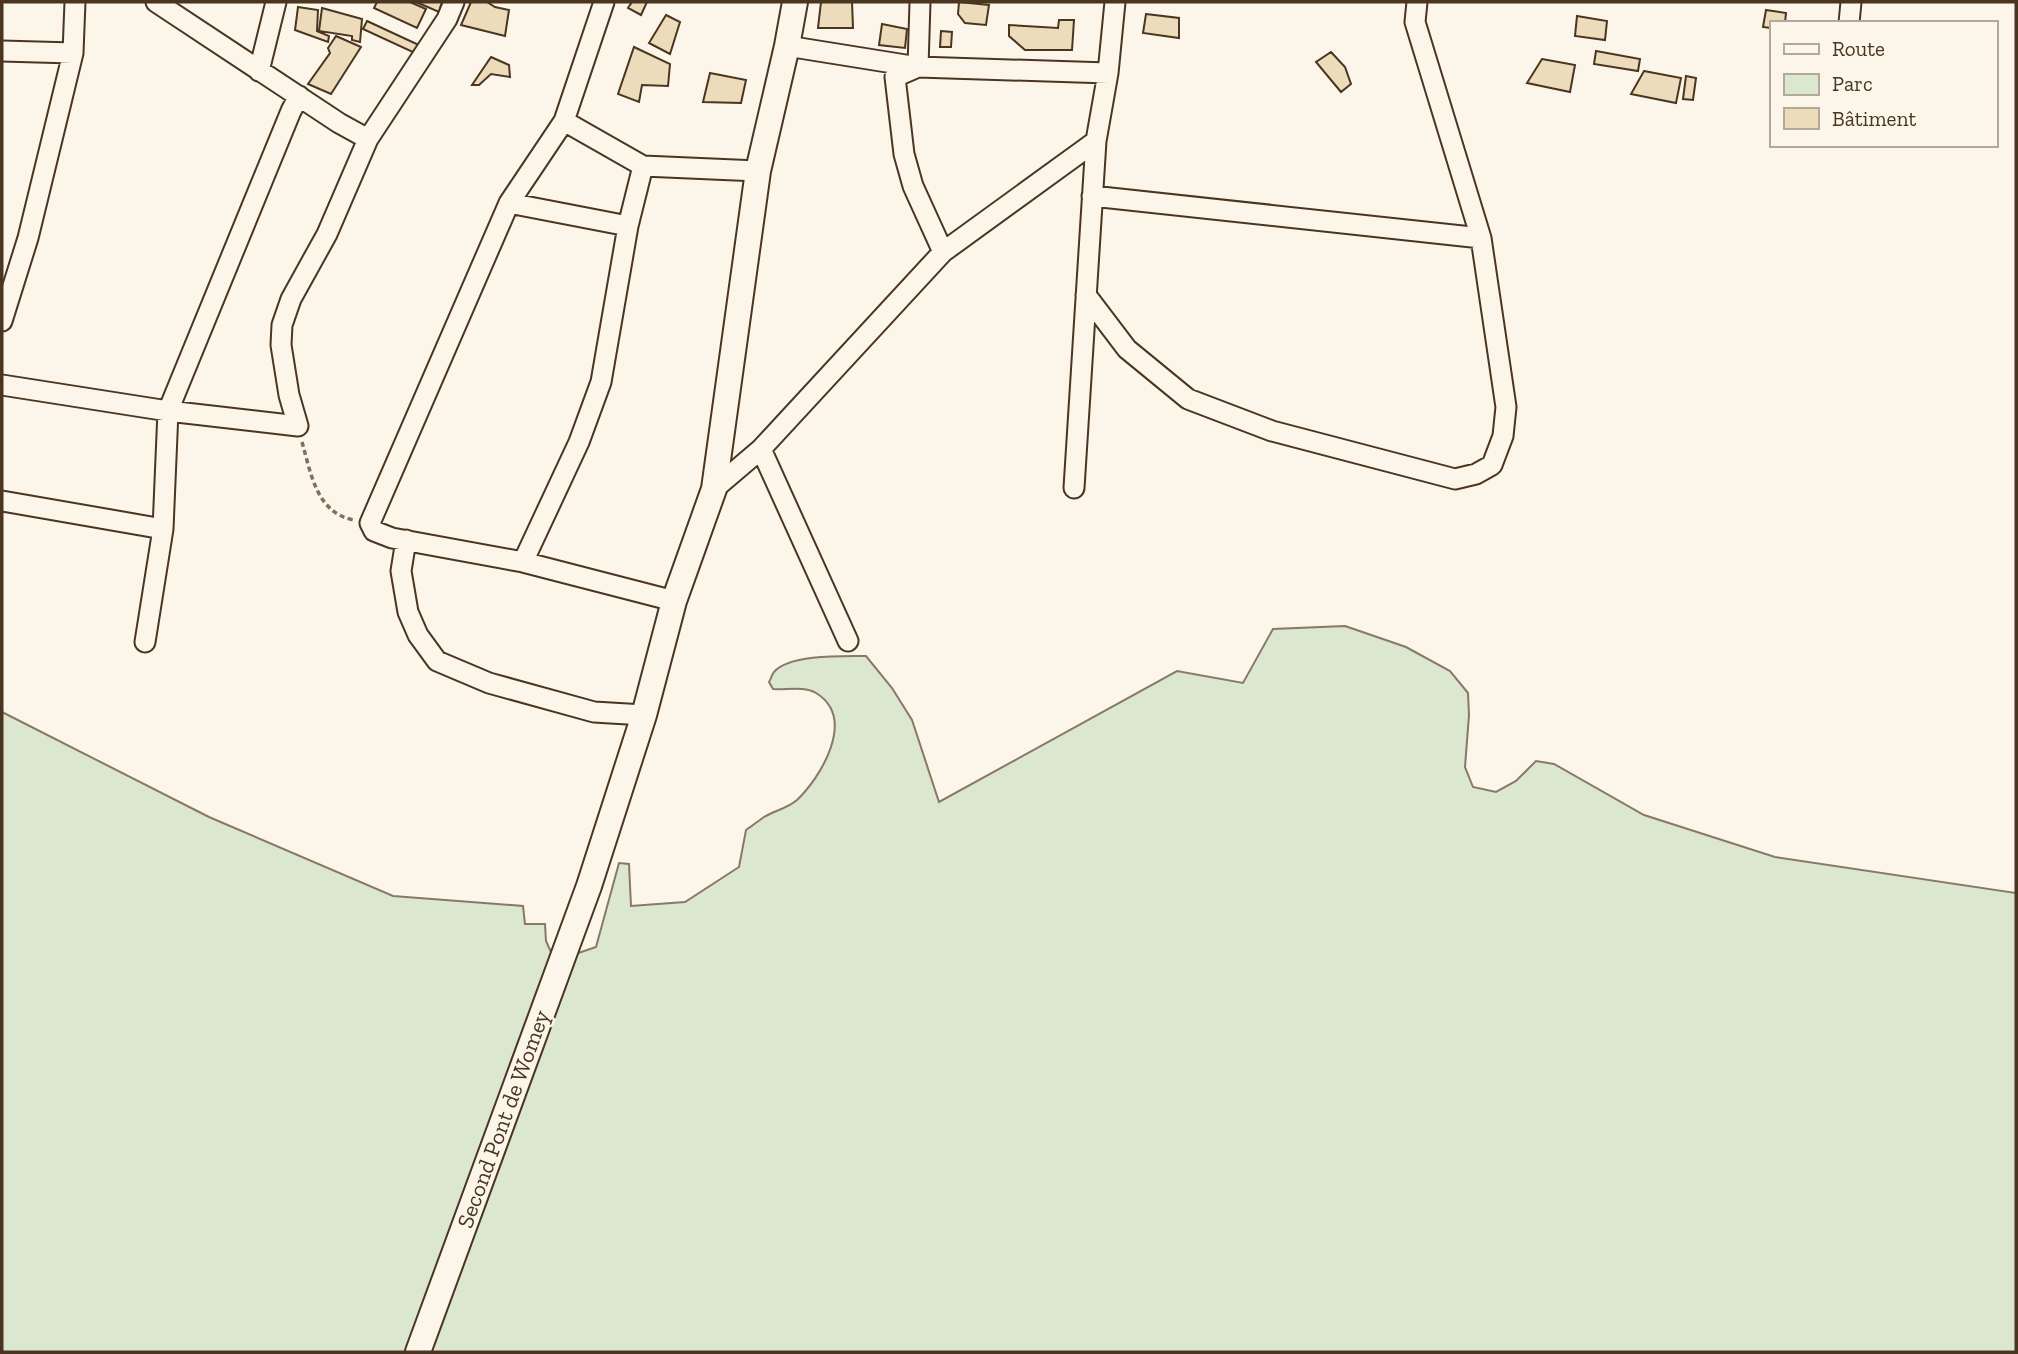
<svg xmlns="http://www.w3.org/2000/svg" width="2018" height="1354" font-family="'Zilla Slab',serif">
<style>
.green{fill:#dce7d0;stroke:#887966;stroke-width:2}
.building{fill:#ecdcbc;stroke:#4a3520;stroke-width:2}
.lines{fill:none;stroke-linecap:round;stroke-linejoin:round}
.minor-casing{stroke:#4a3520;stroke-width:23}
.major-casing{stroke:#4a3520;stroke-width:28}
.path{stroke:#7f6f5c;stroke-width:3.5;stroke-dasharray:5 3.5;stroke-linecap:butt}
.minor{stroke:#fbf6e9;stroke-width:19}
.major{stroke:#fbf6e9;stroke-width:24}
.labels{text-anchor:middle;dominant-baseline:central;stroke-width:5;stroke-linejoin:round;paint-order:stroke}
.street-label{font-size:23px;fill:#4a3520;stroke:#fbf6e9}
</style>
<rect width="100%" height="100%" fill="#fbf6e9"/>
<path class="green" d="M1345,626L1406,647L1450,671L1468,693L1469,715L1465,767L1473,787L1496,792L1516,781L1536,761L1554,764L1644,815L1775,857L2016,893V1352H2V712L209,817L393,896L523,906L525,924H545L546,941L555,961L596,947L619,863L629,864L631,906L685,902L739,867L746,830C752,826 758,821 764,817C774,811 788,808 797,800C821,777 857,718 816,693C804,686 787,690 773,689L769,682C770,681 773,672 774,672C789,654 844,656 866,656L892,688L912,720L939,802L1177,671L1243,683L1273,629Z"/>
<path class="building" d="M377,2H410L426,9L417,28L374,8Z
M416,2H442L439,12Z
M471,2H487L495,7L509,10L505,36L461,25Z
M632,2H647L641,15L628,8Z
M821,2H852L853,28H818Z
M959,2L989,5L986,25L965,23L958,14Z
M298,7L318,10L317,31L329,36L328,42L295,30Z
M322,8L362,19L360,42L352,40V36L319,31Z
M1766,10L1786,13L1785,23H1771V28L1763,27Z
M1146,14L1179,18V38L1143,33Z
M666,15L680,22L670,54L649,43Z
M1577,16L1607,21L1605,40L1575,36Z
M1059,20H1074L1072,50H1025L1009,36V25L1058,28Z
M367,21L421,46L417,54L363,29Z
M882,24L907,29L905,48L879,45Z
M941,31L952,32L951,47H940Z
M336,36L361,47L331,94L308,84L330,53L328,48Z
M634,47L670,64L668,86L642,85L639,102L618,94Z
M1596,51L1640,59L1638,71L1594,64Z
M1331,52L1345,67L1351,84L1341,92L1316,62Z
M491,57L509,65L510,77L491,74L479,85H472Z
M1542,59L1575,65L1570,92L1527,83Z
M1644,71L1681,78L1676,103L1631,94Z
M710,73L746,80L741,103L703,102Z
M1686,76L1696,78L1693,100L1683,99Z"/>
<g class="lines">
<defs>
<path id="minor" d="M156,2L339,123L368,139
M604,2L564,121L509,203L370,523L374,531L392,538L523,562L674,601
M920,2L918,67L895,77L904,154L913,186L943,252
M1849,23L1851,2
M787,46L918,67L1108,73
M2,51L73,53
M259,71L276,2
M564,121L643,166L758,171
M1092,196L1481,238
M509,203L628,226
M1086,295L1127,349L1188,399L1272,431L1455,479L1476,474L1492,465L1503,436L1506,407L1481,238L1415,22L1417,2
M2,321L28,238L73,53L75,2
M2,385L168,411L298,426L289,395L281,345L282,325L291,299L327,234L368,139L447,19L454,2
M761,449L848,641
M1074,488L1096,141L1108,73L1115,2
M714,489L761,449L943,252L1096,141
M2,501L163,529
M406,540L401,571L408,612L418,635L437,661L489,683L594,712L644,715
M523,562L579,442L601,382L628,226L643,166
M145,642L163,529L168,411L291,111L299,96"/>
<path id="major" d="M418,1352L589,886L644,715L674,601L714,489L758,171L787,46L795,2"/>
</defs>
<use href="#minor" class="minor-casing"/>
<use href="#major" class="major-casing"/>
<path class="path" d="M302,442C311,473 316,513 354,520"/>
<use href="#minor" class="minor"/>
<use href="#major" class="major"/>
</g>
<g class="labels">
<g class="street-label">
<text transform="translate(503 1119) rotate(-70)">Second Pont de Womey</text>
</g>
</g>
<rect width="2018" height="1354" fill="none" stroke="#4a3520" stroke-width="7"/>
<rect x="1770" y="21" width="228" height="126" fill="#fbf6e9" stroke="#b4a999" stroke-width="2"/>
<rect x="1784" y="44" width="35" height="10" fill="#fbf6e9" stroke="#b4a999" stroke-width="2"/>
<text x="1832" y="56" font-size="21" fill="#4a3520">Route</text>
<rect x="1784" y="74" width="35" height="21" fill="#dce7d0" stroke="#b4a999" stroke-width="2"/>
<text x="1832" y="91" font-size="21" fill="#4a3520">Parc</text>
<rect x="1784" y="108" width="35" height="21" fill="#ecdcbc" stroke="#b4a999" stroke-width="2"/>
<text x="1832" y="126" font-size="21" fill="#4a3520">Bâtiment</text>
</svg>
